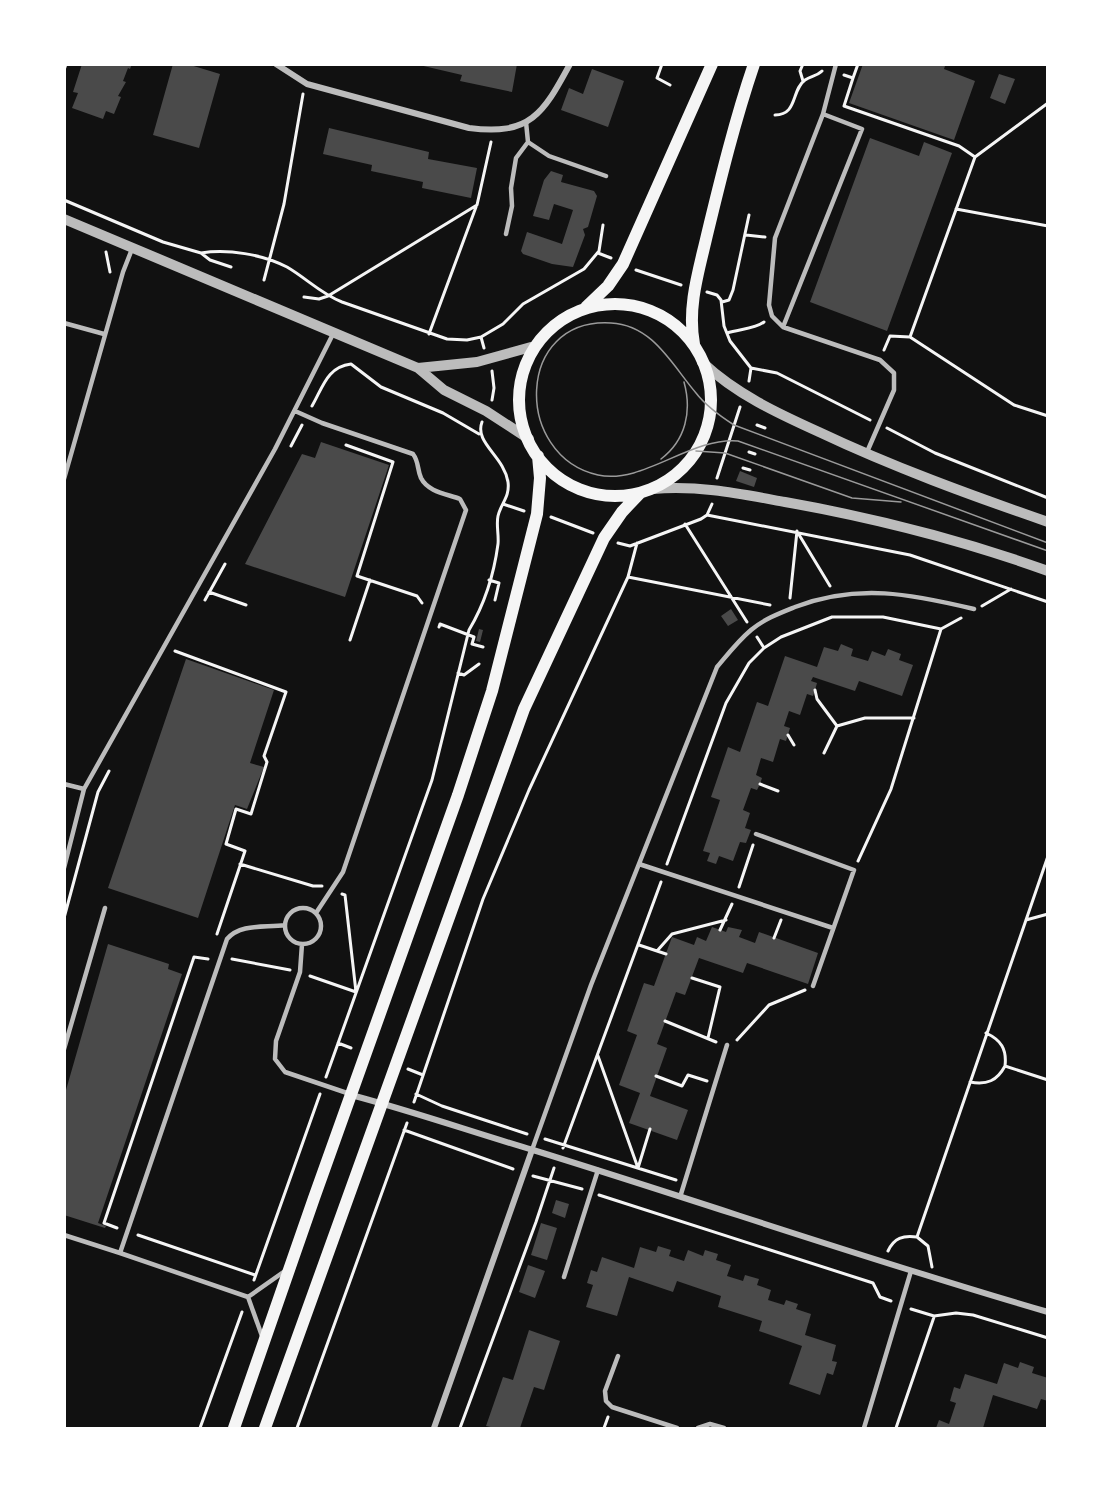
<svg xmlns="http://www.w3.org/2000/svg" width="1112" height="1493" font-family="'Golos Text',sans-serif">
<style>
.building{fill:#4a4a4a}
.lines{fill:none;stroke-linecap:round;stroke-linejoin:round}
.path{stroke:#f5f5f5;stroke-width:3}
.service{stroke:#bcbcbc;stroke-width:4.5}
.minor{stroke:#bcbcbc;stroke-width:6}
.tertiary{stroke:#bcbcbc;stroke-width:10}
.secondary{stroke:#f5f5f5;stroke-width:12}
.tram{stroke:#9a9a9a;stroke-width:1.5}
</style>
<rect width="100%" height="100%" fill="#111"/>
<path class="building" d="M82,64H132L130,69L128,68L123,81L126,82L118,96L121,97L114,114L106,111L103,119L72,108L78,93L73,92Z
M173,64H187L220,74L199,148L153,135Z
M415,64H517L512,92L460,81L462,75Z
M863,64H942L945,66L944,69L975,81L954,140L849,103Z
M592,69L624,81L608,127L561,110L569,88L583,94Z
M999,74L1015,79L1005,104L990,98Z
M329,128L429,152L428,159L477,168L471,198L422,188L423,182L371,171L372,165L323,154Z
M870,138L919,156L924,142L952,153L887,331L810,302Z
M551,171L563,175L561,182L594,191L597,196L588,227L583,229L585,235L573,267L552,264L523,254L521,251L527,232L562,244L573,210L554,204L549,220L533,216L544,180Z
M321,442L389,465L345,597L245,564L302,454L315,458Z
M740,471L757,478L754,487L736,481Z
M731,609L738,620L728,626L721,616Z
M479,629L483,630L480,642L476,641Z
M841,644L853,649L851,656L868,661L872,651L885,656L888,649L901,654L899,660L913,665L902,696L859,681L855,691L813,677L811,681L817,683L815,690L813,696L807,694L800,715L789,711L784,726L790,728L786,741L780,739L773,762L761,758L756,775L762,778L760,784L757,790L751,788L743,810L750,813L745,828L751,830L746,843L740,842L733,861L719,856L716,864L707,861L710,853L703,851L720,800L711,797L728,747L740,752L757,702L768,706L785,656L817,667L824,647L838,651Z
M186,659L274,690L250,763L264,767L247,809L235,805L198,918L108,888Z
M712,927L726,932L728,927L742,930L739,937L755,943L759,932L818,953L808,984L747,963L743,973L699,958L685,995L676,992L657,1044L667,1048L650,1096L688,1110L677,1140L629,1123L640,1093L619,1085L637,1035L627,1031L644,983L654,986L672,937L694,945L697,937L706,941Z
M108,944L169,964L168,969L182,974L98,1223L106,1226L105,1228L64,1215V1097Z
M556,1200L569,1204L565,1218L552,1213Z
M541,1223L557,1228L547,1260L531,1255Z
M658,1246L671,1250L669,1256L684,1261L688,1250L703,1256L705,1250L718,1254L716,1260L731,1265L727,1276L743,1281L745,1275L759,1279L757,1285L771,1290L768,1300L784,1305L786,1300L798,1304L796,1309L811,1314L805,1335L836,1345L832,1361L837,1362L833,1375L827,1373L820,1395L789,1384L802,1346L759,1331L762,1321L718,1307L721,1296L677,1281L673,1292L629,1277L617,1316L586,1307L593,1285L587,1283L591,1270L597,1272L602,1257L634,1268L640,1247L656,1252Z
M528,1265L545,1271L535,1298L519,1292Z
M529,1330L560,1341L544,1390L534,1387L520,1428H495L486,1426L503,1377L513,1380Z
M1020,1362L1034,1367L1032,1373L1048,1378V1401L1041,1399L1037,1409L993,1395L983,1428H936L939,1420L949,1424L956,1403L950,1401L954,1387L960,1389L965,1374L997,1384L1004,1363L1018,1368Z"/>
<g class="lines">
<path class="path" d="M662,64L657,78L670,85
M803,64L800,71L803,81
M64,70L66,64
M844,75L853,78L858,64
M853,78L844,106L959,146L975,157L910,337L890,336L884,350
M775,115C798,115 791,90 805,80C811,76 817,76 822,71
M975,157L1048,103
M64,200L163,242L201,253L210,260L231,267
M956,209L1048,226
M746,235L765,237
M106,252L110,272
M201,253C228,249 262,254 287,267C306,278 321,294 342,302L447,339L467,340L481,337L503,324L523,304L584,269L599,251L603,225
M598,253L611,258
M636,270L681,285
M264,280L284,204L303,94
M707,292L717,295L721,300L724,326L730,341L751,368L749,381
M304,297L319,299L328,296L477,205L491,142
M722,302L729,300L733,290L749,215
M727,333C739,329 755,329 764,322
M429,334L476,207
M481,337L484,348
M910,337L1014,405L1048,416
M751,368L777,373L870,420
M492,400L494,388L492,371
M312,406C323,387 327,367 351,364L381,387L443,413L479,434
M757,425L765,428
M887,428L935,453L1048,498
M346,445L393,462L357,576L417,596L422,603
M291,446L302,425
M749,452L755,454
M743,468L750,470
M717,478L740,407
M503,504L524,511
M707,515L910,555L1048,602
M551,517L593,533
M685,524L747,622
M798,533L830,586
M618,543L630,546L701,519L707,515L712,504
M628,577L770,605
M489,580L499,583L495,600
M209,592L246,605
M790,598L797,531
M205,600L225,564
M982,606L1011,589
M439,627L440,624L474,637L472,644L483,647
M757,637L764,648
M350,640L370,580
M175,651L286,692L264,756L267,762L251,814L236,809L226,844L245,851L217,934
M458,673L464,675L479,664
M815,690L817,699L837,726
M788,735L794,745
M824,753L837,726L865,718H914
M760,784L778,791
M858,861L891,789L941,629
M240,864L313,886H322
M667,864L726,703L749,663L764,648L781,637L832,617H883L941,629L961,618
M739,887L753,845
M64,918L98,792L109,771
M1026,920L1048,914
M720,930L732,904
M774,938L781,920
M639,945L666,954
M657,951L672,934L726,920
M232,959L290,970
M310,976L356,992L345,895L342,894
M692,978L720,987L708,1038
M665,1021L716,1042
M986,1033C1001,1040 1007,1049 1005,1066L1048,1080
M737,1040L769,1005L805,990
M338,1043L351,1048
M598,1056L638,1168
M408,1069L423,1075
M656,1076L682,1086L688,1075L707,1081
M326,1077L432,780L469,630C484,605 494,574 498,544C499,535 496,525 498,516C501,503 510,497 508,482C504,456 474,443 482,422
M970,1082C987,1085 997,1081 1005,1066
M416,1094L442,1106L527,1134
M414,1102L483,899L529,790L628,577L637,543
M404,1130L513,1169
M545,1139L676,1180
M563,1148L661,882
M638,1168L650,1129
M533,1176L582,1189
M599,1195L873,1283L880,1297L891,1301
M117,1228L104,1223L194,957L208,959
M138,1235L255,1275
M888,1251C894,1238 903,1235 917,1237
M932,1267L928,1246L917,1237L1048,856
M254,1280L320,1094
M911,1309L934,1316L956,1313L973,1315L1048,1338
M200,1428L242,1312
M297,1428L407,1123
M460,1428L536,1222L554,1168
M604,1428L608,1417
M896,1428L934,1317"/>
<path class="service" d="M836,64L823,114L862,129L783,327L880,360L894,373V390L867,452
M526,122L528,142L549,156L606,176
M506,234L512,206L511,188L516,158L528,142
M64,323L104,334
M783,327L772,316L769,305L775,238L823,114
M295,411L322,423L413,454C419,462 417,469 421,478C428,492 447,494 460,499L466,510L343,872L316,913
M64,479L123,272L132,249
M64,784L84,789
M756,834L854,870L813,986
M639,864L833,928
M64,868L84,789L275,449L333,334
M285 926a18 18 0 1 1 36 0a18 18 0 1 1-36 0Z
M302,944L300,972L276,1041L275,1059L285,1072L350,1094
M64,1049L105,908
M532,1150L591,985L717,667C728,654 738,641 751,630C764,619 780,613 795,607C858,583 911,594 974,609
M681,1194L727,1045
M64,1235L120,1253L227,939C241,923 265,928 285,925
M120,1253L248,1297L262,1336
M564,1277L598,1170
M248,1297L285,1271
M618,1356L605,1391L606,1401L612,1407L677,1428
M698,1428L710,1424L724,1428
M864,1428L911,1271"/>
<path class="minor" d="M276,64L307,84L469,128C530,136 543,114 570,64
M351,1095C412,1111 472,1132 533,1150C705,1203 875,1262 1048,1312
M434,1428L532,1150"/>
<path class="tertiary" d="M64,219L418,368L444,390L486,411L529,439
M702,362C736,394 777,413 819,432C893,467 970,495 1048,522
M418,368L477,362L531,347
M653,489C699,485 741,494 785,502C875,518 962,540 1048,571"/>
<path class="secondary" d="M519 400a96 96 0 1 1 192 0a96 96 0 1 1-192 0Z
M586,307L608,286L623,264L712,64
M694,344C687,307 699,270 707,235C721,177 735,120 754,64
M234,1428L314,1198L458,795L492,691L537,514L540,478L538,456
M265,1428L524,709L604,538L622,512L640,493"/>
<path class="tram" d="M696,451L725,453L852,498L901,502
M661,459C686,440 692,411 684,382
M1048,543L734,425C720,416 706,406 696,393C672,365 653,325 611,323C515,317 513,456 598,475C643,485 690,437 738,441L1048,551"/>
</g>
<rect width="1112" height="1493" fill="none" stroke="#ffffff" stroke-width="132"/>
</svg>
